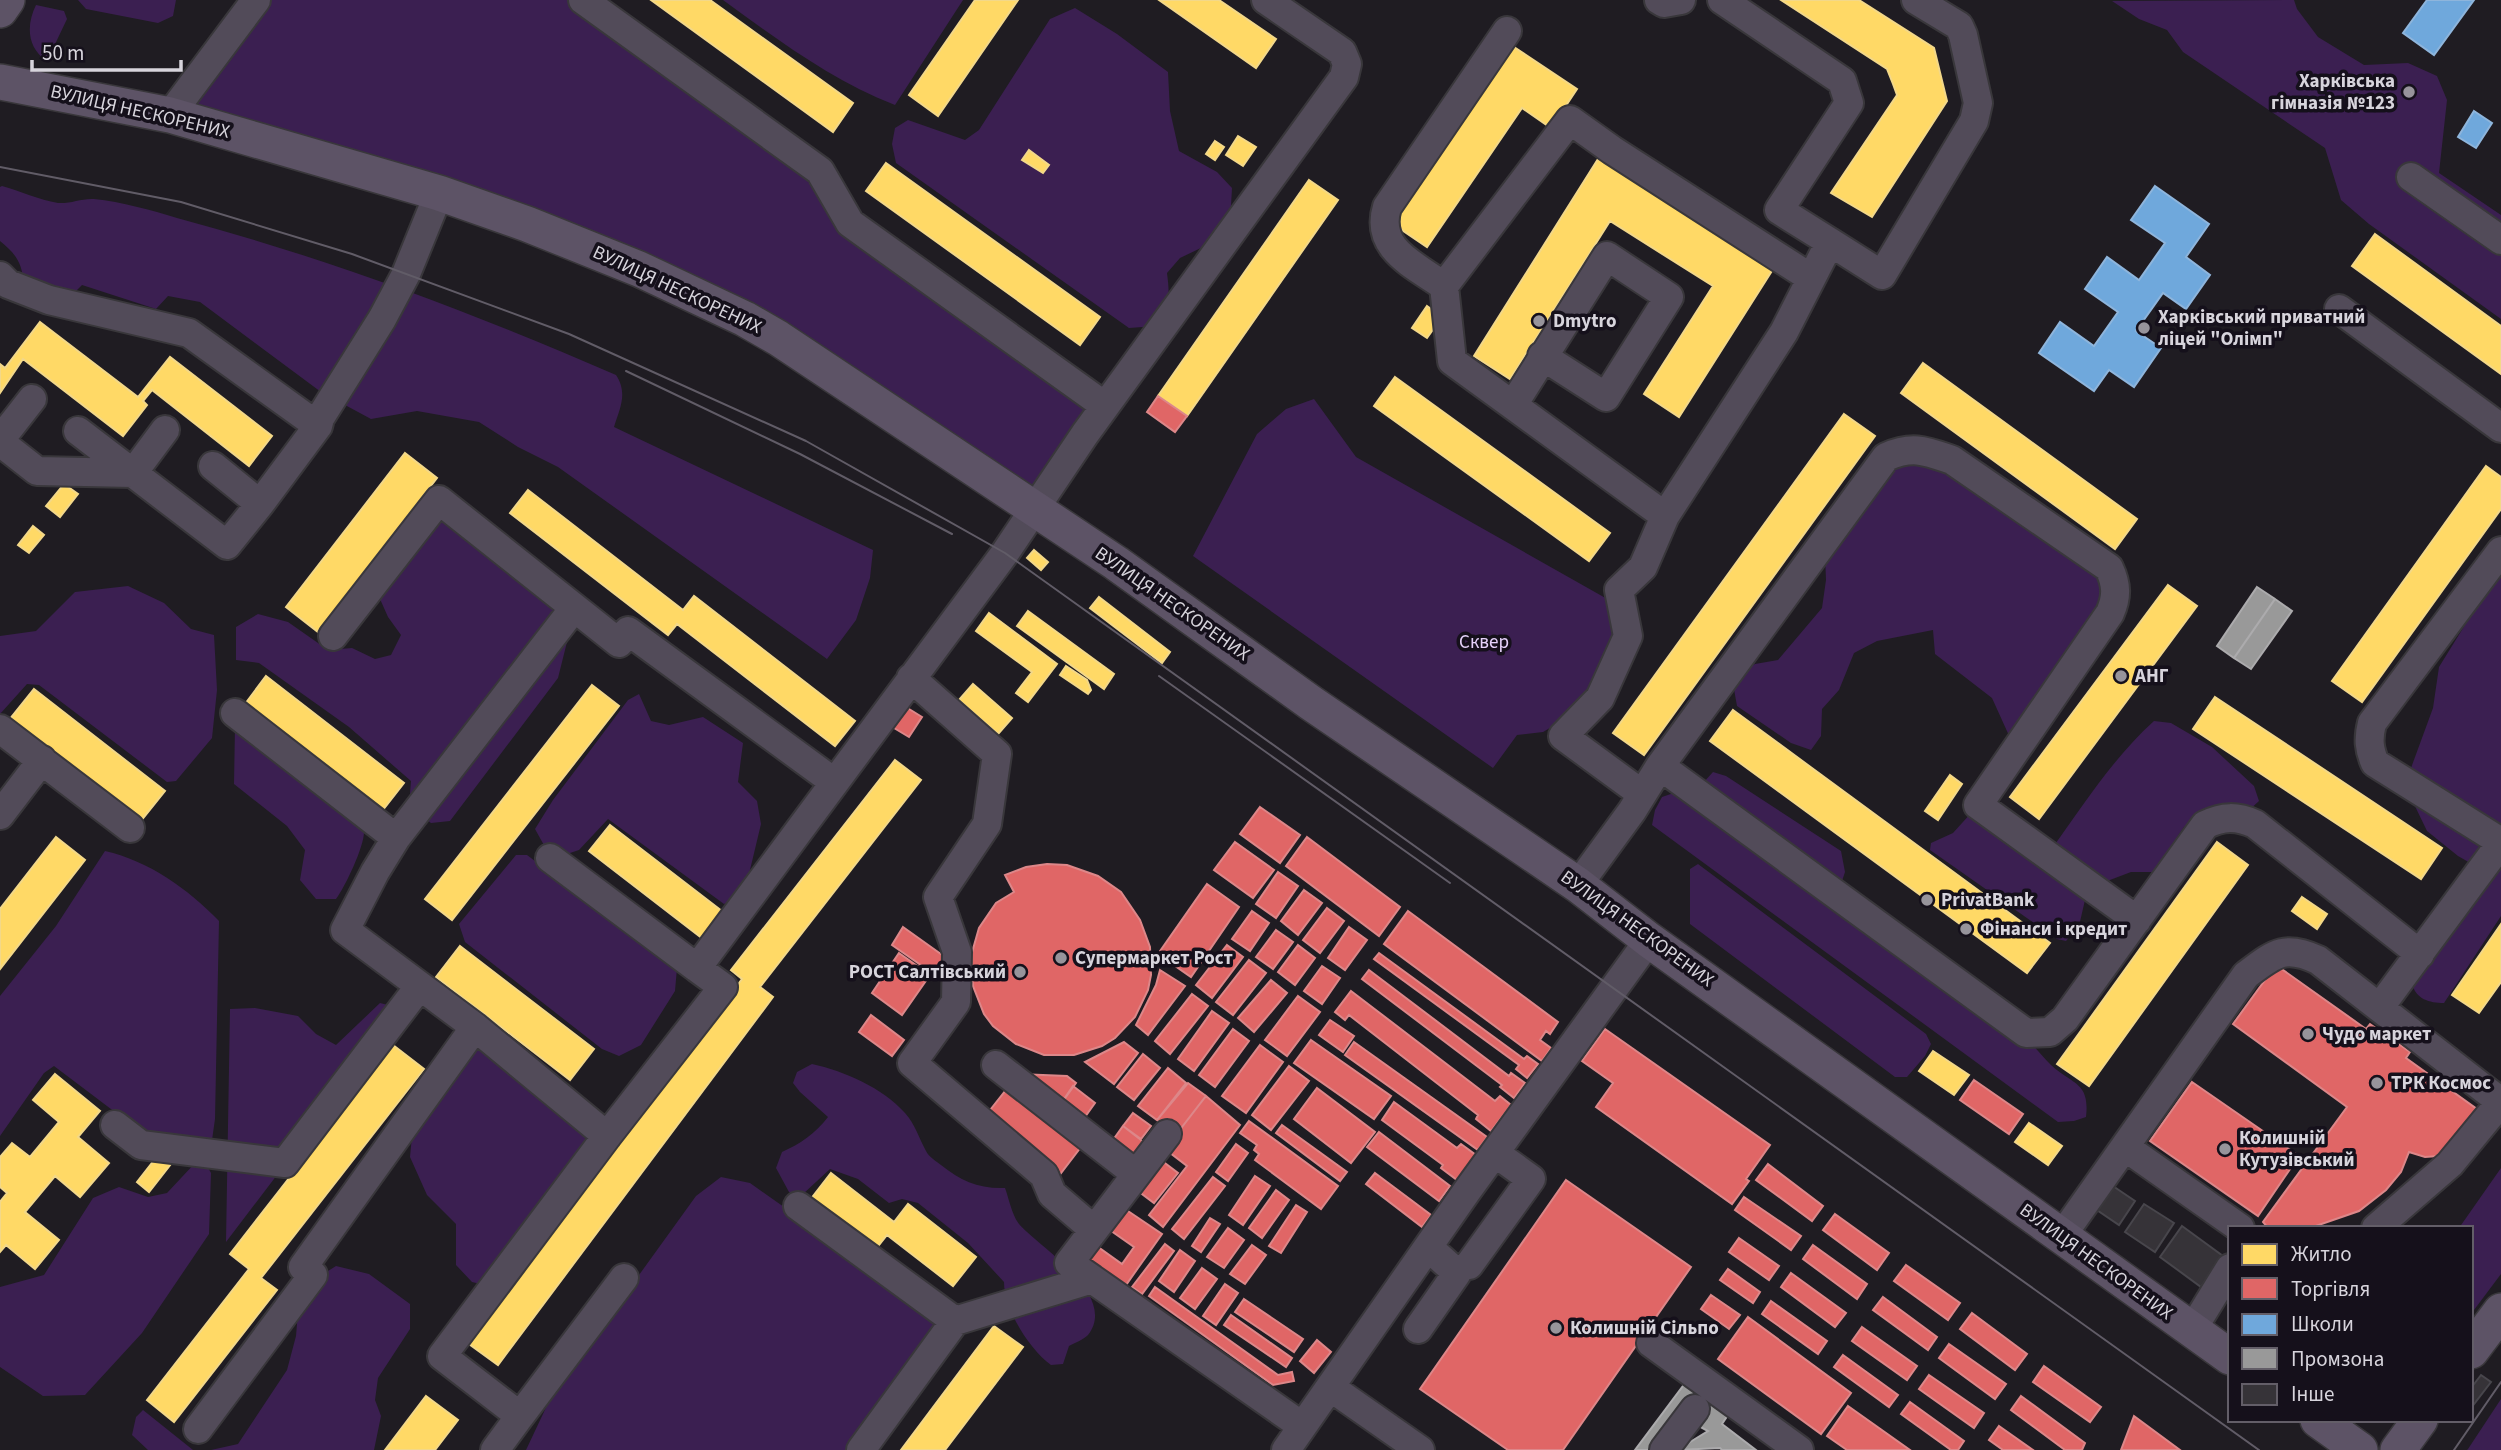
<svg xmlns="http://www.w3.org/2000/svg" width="2501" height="1450" font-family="'Source Sans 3',sans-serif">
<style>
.green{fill:#3b1f51}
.homes{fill:#ffd966;stroke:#f3d889;stroke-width:2}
.shops{fill:#e06666;stroke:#dd8789;stroke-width:2}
.schools{fill:#6fa8dc;stroke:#8eb5dc;stroke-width:2}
.industry{fill:#999;stroke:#acabad;stroke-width:2}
.building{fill:#363338;stroke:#48464c;stroke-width:2}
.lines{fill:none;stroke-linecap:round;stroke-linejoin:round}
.minor-casing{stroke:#39373b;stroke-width:32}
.major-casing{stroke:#39373b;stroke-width:38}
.minor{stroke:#524b59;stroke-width:28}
.major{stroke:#5d5366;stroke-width:35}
.tram{stroke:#615c67;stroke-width:2}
.poi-dot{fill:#97949b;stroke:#15101b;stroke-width:2.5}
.labels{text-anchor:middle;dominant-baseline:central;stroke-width:7;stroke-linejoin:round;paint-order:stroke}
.poi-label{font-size:19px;font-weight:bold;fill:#d7d4dc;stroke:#15101b;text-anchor:start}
.street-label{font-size:19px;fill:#d7d4dc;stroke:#15101b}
.park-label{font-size:19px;fill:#e5d1fa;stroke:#15101b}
</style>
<rect width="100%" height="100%" fill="#1f1c22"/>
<path class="green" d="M78,0H176L173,16L158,23L86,9Z
M256,0H583L820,171L850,223L1105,406L1034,508L745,319L170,115Z
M723,0H963L895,105C831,80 778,40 723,0Z
M2294,0L2297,9L2318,37L2364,65L2408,63L2437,76L2447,100L2439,173L2501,215V319L2369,224L2341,200L2325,148L2183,52L2167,30L2139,19L2112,1Z
M36,5L64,11L67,19L47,61C27,48 26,25 36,5Z
M1075,8L1117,34L1168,72L1170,111L1179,151L1217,172L1232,188L1231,206L1205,246L1180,258L1167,273C1170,296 1170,306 1156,326L1129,328L896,163L892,144L895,128L908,120L965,140L979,130L1050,19Z
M2,186C20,191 39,200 58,203C70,204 82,198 94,199C122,202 151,210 177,218C327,258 474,313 616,375C628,393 620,408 614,427L873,550L870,578L856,620L827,659L558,467L518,447L479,422L417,411L371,419L321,392L200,302L168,296L156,309L82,285L73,294L24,285C22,263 17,255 0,241V187Z
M1314,399L1356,457L1609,600L1619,639L1594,691L1572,715L1543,732L1517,735L1493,768L1193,556L1257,434L1286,409Z
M1902,463L1924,466L1950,475L2031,526L2101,580L2106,600L2011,740L1992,698L1935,654L1933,630L1877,641L1854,653L1839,690L1822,709L1821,736L1811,750L1791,743L1737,706L1734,689L1738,674L1755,664L1778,660L1822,608L1826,580L1825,555L1882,479Z
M443,517L558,609L570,630L558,678L450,821L431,823L409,806L411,781L349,727L259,663L236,660V627L258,614L288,622L328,650L352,648L375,659L391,655L401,635L388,617L380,599L430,529Z
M2501,574V916L2444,1003C2429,1003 2416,999 2412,984L2486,872L2458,856L2427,831L2413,802L2411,768L2433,708L2439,667L2473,612Z
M128,586L164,603L191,629L214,635L217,690L212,738L176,781L167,782L39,685L27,684L0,714V636L36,631L75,592Z
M639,694L651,721L669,725L703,717L743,743L738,782L757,801L761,824L744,895L724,904L608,819L579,850L561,856L545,847L535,829L553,800L628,700Z
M2154,721L2171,723L2212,747L2254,786L2259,801L2247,812L2219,811L2184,827L2153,872H2131L2102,883L2085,900L2079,926L2066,941L2057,939L1930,850L1931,843L1953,833L1972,812L2053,847C2084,804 2114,757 2154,721Z
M235,726L360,821C361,825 364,828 364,832C364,847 345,887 336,899H316L300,880L305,850L287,826L234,784Z
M1713,772L1726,776L1841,851L1845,872L1841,884L2028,1040C2036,1048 2043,1057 2051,1065C2073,1085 2090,1082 2086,1117L2074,1121L2058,1122L1652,825L1655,810L1662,797L1703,783Z
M105,851C149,861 188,889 219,921L215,1119L212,1140L204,1147L148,1137L54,1066L44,1073L0,1136V996L56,926Z
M516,855H527L677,968L675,991L641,1045L619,1056L602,1049L465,942L459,924Z
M1698,864L1926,1034L1931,1044L1925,1056L1907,1077H1895L1690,924V869Z
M380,1003L392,1006L397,1017L226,1242L230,1009L255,1008L298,1016L316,1034L336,1045Z
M482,1041L581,1129L587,1139L580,1157L485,1285L472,1282L456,1265V1224L427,1195L410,1157L412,1136Z
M812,1064C844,1071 883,1088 905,1113C915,1124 919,1138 926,1151C929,1157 936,1161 941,1165C961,1181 979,1189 1005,1188C1009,1199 1012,1215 1019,1224C1039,1247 1119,1295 1088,1335C1084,1339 1075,1343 1069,1346L1063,1364L1051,1365C1029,1349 1004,1309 1004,1282L968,1243L918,1203L902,1199L889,1203L858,1179L830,1169L803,1194L789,1192L776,1168L782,1152C800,1144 816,1133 828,1117L800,1092L793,1083L797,1072Z
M196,1162L206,1164L211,1173L209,1234L142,1333L85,1395L43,1396L0,1367V1287L44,1275L93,1198L119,1187L148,1197L167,1193Z
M2501,1168V1274L2471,1314V1228H2459Z
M721,1177L750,1183L927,1308L938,1332L854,1450H526L551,1397L696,1196Z
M336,1266L369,1274L410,1304V1329L378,1378L375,1400L381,1416L374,1450H211L238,1444L287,1370L296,1336L298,1312L328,1271Z
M2501,1399V1450H2467L2468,1449Z
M143,1410L193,1450H148L132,1435L136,1417Z"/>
<path class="homes" d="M651,0H710L853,103L833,132Z
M975,0H1018L938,116L909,95Z
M1159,0H1219L1276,39L1256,68Z
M1781,0H1859L1934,48L1947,101L1872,217L1831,193L1897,95L1893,84L1887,69Z
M1511,45L1577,89L1551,128L1522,108L1427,247L1390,222Z
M1238,136L1256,147L1243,166L1226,155Z
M1215,141L1224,147L1215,160L1206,154Z
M1029,150L1049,165L1043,173L1022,160Z
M1600,156L1775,266L1679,417L1644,394L1713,286L1610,221L1510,379L1474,356Z
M886,163L1100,317L1080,345L866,191Z
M1309,180L1338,200L1187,416L1158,396Z
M2375,234L2501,326V374L2352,266Z
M1427,306L1442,317L1427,338L1412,328Z
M40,322L138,397L170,357L272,436L249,466L152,390L143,401L147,405L123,436L23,359L0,393V364L5,368Z
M1923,363L2137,519L2115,549L1901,393Z
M1395,377L1610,533L1589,561L1374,406Z
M1844,414L1875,436L1644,755L1613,733Z
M405,453L437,478L318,632L286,607Z
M2486,466L2501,477V509L2362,702L2332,681Z
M64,484L78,494L60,517L46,506Z
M528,490L683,610L694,596L855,721L835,746L677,624L668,635L510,513Z
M33,526L44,535L29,553L18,545Z
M1034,550L1048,562L1041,570L1027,558Z
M2168,585L2197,606L2039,819L2010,797Z
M1099,597L1170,652L1162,663L1090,608Z
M1028,611L1114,674L1104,689L1017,626Z
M989,613L1057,664L1028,702L1016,693L1032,672L976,631Z
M1066,666L1087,680L1091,690L1088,694L1060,675Z
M266,676L404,783L382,811L245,704Z
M973,684L1012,718L998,734L959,700Z
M592,685L619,706L452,920L425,899Z
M34,689L165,791L140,822L9,720Z
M2215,697L2442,848L2421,879L2193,729Z
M1733,710L2050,943L2027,973L1710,741Z
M895,760L921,780L760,987L773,997L498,1365L469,1344L742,979L731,970Z
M1950,775L1962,784L1938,820L1925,811Z
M610,825L727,915L707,942L589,851Z
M56,837L85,860L0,969V909Z
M2217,842L2248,865L2089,1086L2057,1064Z
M2302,897L2327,914L2317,929L2292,911Z
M2501,924V982L2479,1013L2452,995Z
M460,946L594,1049L570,1080L436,977Z
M393,1045L424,1069L261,1278L277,1290L174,1422L147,1400L249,1269L230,1254Z
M1933,1051L1969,1075L1954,1095L1919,1071Z
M55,1074L100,1111L78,1137L109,1163L80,1197L55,1176L25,1212L59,1240L35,1269L6,1245L0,1252V1202L7,1193L0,1187V1157L12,1143L30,1157L59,1122L33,1100Z
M2029,1123L2062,1146L2048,1165L2015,1142Z
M159,1154L171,1164L149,1192L137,1182Z
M831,1173L894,1222L908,1204L976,1257L953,1286L887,1235L875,1250L810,1200Z
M994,1326L1023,1347L945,1450H901Z
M426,1396L458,1420L435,1450H385Z"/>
<path class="shops" d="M1158,396L1187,416L1175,432L1147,412Z
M901,704L922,717L909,737L889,725Z
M1260,807L1300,835L1280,863L1240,834Z
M1307,837L1400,907L1379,936L1286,866Z
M1235,842L1274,870L1253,898L1214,870Z
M1047,864L1067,865L1098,876L1121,892L1140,920L1150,947L1151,975L1148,990L1135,1017L1115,1038L1102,1046L1074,1055H1044L1016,1044L993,1026L984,1014L973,986L971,956L979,928L996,903L1014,892L1005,875L1026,867Z
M1278,872L1298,886L1276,918L1256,904Z
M1207,884L1239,907L1191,977L1158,954Z
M1304,890L1322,903L1298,935L1281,921Z
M1327,908L1344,921L1320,953L1303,940Z
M1252,911L1269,923L1250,951L1232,939Z
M1408,911L1558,1022L1550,1034L1546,1031L1540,1040L1551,1048L1542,1061L1384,944Z
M903,927L952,962L941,979L892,945Z
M1349,927L1367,940L1345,970L1328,958Z
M1276,930L1293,942L1273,969L1256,957Z
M1227,945L1243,957L1212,998L1196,985Z
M1298,945L1315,958L1295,985L1278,972Z
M899,953L930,975L902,1015L872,993Z
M1379,953L1524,1059L1527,1056L1538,1064L1527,1078L1516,1069L1519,1065L1374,959Z
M1249,960L1266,973L1233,1015L1216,1002Z
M2276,965L2366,1029L2370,1024L2410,1052L2406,1058L2481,1112L2438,1156L2425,1157L2409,1152L2401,1172L2386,1190L2359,1211L2310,1228H2268L2263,1222L2347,1107L2233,1024Z
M1322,966L1340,978L1322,1004L1304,991Z
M1160,970L1185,986L1148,1035L1136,1025L1156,985Z
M1369,970L1509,1076L1511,1073L1525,1083L1514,1098L1500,1087L1502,1085L1362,979Z
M1271,980L1287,993L1254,1032L1238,1018Z
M1351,991L1495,1101L1500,1096L1511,1105L1491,1131L1476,1119L1478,1115L1349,1015L1345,1020L1335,1012Z
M1192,994L1208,1006L1170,1054L1155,1041Z
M1298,996L1320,1012L1287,1056L1265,1040Z
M1212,1011L1229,1023L1194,1071L1178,1059Z
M871,1015L904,1040L892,1056L859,1032Z
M1330,1020L1354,1036L1343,1052L1319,1035Z
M1233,1029L1249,1041L1215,1087L1199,1075Z
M1605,1029L1770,1145L1746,1179L1749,1181L1732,1204L1596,1107L1613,1083L1582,1061Z
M1311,1040L1391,1096L1374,1119L1294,1063Z
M1124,1042L1138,1053L1114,1084L1085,1062Z
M1354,1042L1487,1137L1478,1150L1345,1055Z
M1260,1045L1283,1062L1246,1113L1222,1096Z
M1143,1054L1160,1068L1134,1100L1117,1087Z
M1289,1066L1309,1081L1271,1130L1252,1115Z
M1168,1068L1186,1083L1157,1120L1138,1106Z
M1018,1074L1067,1076L1076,1083L1060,1105Z
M1974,1080L2023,1114L2009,1134L1960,1100Z
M2192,1082L2299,1156L2258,1216L2150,1141Z
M1188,1083L1206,1096L1175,1136L1157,1120Z
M1073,1086L1095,1103L1082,1121L1060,1105Z
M1317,1088L1375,1132L1351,1163L1294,1119Z
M1006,1090L1081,1147L1058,1177L983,1119Z
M1206,1096L1240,1125L1163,1227L1149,1215L1187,1166L1165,1149Z
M1394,1102L1457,1148L1461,1144L1476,1155L1457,1180L1441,1168L1443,1165L1382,1120Z
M1133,1113L1151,1126L1141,1139L1123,1126Z
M1249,1121L1338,1186L1321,1209L1255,1160L1259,1154L1254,1150L1257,1145L1240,1133Z
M1282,1125L1347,1172L1340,1181L1276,1133Z
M1123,1126L1150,1147L1134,1167L1108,1147Z
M1379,1132L1450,1186L1439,1201L1367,1147Z
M1236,1144L1248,1153L1228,1181L1216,1172Z
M1157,1157L1178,1173L1154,1203L1134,1188Z
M1768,1164L1823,1206L1812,1221L1756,1180Z
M1375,1173L1431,1215L1422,1227L1366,1184Z
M1255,1176L1270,1186L1243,1225L1229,1215Z
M1213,1177L1225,1186L1184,1239L1172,1229Z
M1566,1180L1691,1267L1563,1450H1508L1420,1389Z
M1276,1190L1289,1200L1262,1238L1249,1228Z
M1744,1197L1801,1236L1791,1250L1735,1210Z
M1296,1205L1307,1212L1281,1253L1269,1246Z
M1122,1207L1162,1234L1126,1285L1089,1260L1098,1247L1122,1264L1134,1247L1107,1228Z
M1835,1214L1889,1253L1877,1270L1823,1230Z
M1210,1218L1220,1224L1201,1252L1192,1246Z
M1228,1228L1244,1240L1224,1268L1207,1257Z
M1739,1238L1779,1266L1769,1280L1729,1252Z
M1165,1244L1174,1251L1142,1294L1132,1287Z
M1252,1245L1266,1255L1245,1284L1230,1274Z
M1813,1245L1867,1284L1857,1299L1803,1259Z
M1180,1250L1195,1261L1174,1292L1159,1281Z
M1906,1265L1960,1303L1948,1320L1894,1281Z
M1202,1268L1217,1279L1195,1309L1180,1298Z
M1728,1269L1760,1292L1753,1303L1720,1280Z
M1791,1273L1846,1313L1835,1327L1781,1287Z
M1225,1284L1238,1293L1216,1325L1203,1316Z
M1155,1287L1278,1375L1292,1372L1294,1381L1273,1385L1149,1296Z
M1711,1295L1740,1315L1729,1329L1701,1309Z
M1883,1297L1937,1337L1928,1350L1873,1310Z
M1244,1299L1303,1339L1294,1352L1235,1312Z
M1771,1301L1827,1341L1818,1354L1762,1314Z
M1972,1313L2027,1354L2015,1370L1960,1329Z
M1231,1315L1292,1358L1286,1367L1224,1325Z
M1748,1317L1851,1393L1821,1434L1718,1359Z
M1862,1327L1917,1366L1907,1380L1852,1341Z
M1317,1340L1331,1352L1314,1373L1300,1361Z
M1949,1344L2006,1384L1995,1399L1939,1358Z
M1843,1355L1898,1395L1889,1407L1834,1367Z
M2044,1366L2101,1407L2090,1422L2033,1382Z
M1929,1375L1984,1413L1974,1428L1919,1389Z
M2021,1396L2085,1443L2082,1450H2065L2011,1410Z
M1910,1402L1964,1441L1958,1450H1951L1901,1414Z
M1848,1406L1910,1450H1847L1827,1436Z
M2134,1416L2180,1450H2121Z
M1999,1426L2033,1450H2003L1989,1440Z"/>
<path class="schools" d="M2427,0H2474L2434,55L2403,33Z
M2474,111L2492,123L2476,148L2458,137Z
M2155,186L2209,224L2186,257L2210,275L2186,309L2163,293L2136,331L2161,348L2134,387L2109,370L2094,391L2039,353L2060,322L2094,346L2118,312L2085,289L2107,257L2139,280L2165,243L2131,220Z"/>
<path class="industry" d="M2257,587L2275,599L2234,658L2217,646Z
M2275,599L2292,611L2251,669L2234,658Z
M1689,1378L1732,1409L1722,1424L1756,1450H1722L1720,1448L1677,1450L1708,1431L1697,1425L1658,1450H1635Z"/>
<path class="building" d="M2104,1180L2135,1201L2119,1225L2088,1204Z
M2144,1204L2174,1223L2155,1252L2125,1232Z
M2182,1226L2223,1256L2201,1287L2160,1257Z
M2481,1375L2491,1382L2471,1408V1388Z"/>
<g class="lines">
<defs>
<path id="minor" d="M583,0L820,171L850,223L1105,406
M1659,0L1664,3L1681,0
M1722,0L1842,81L1849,103L1779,210L1830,242
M1507,31L1387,207C1374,249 1415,265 1444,286L1452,361L1665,516
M170,115L256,0
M2411,177L2501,240
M0,276L8,284L49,300L189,333L318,426L320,418L382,319L406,274L439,193
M1444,286L1570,120L1612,150L1811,278
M2339,309L2501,428
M1513,405L1607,256L1669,297L1606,397L1542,356
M78,431L227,545L260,504
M0,440L32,399
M0,442L37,471L133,473L165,430
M213,466L260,504L318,426
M2501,551L2372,723C2368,739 2369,749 2375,763L2501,842
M574,608L396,838L375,872L345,930L475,1027L607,1136
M333,636L439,500L619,643L628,631L834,782
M911,678L997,754L987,824L938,897L957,952L956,1002L912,1063L1044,1175L1052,1194L1093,1229
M235,713L396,838
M0,729L130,828
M1660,766L2026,1033L2050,1032L2065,1019L2205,825C2223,816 2237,816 2255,824L2420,954
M1642,794L1563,736L1600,698L1628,636L1619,590L1643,567L1665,516L1784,332L1830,242L1882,275L1974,121L1978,103L1963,35L1959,26L1916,0
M0,815L42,760
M550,858L697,968
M1578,885L1632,811L1660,766L1886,457C1913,445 1926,451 1952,460L2109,568C2117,585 2117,597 2110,613L1978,805L2137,920
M2380,1007L2501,843
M996,1065L1136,1174
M115,1125L141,1145L285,1163L419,987
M2125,1147L2240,1228
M798,1206L955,1321
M2376,1228L2450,1164L2501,1102
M2061,1237L2246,975C2274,954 2284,944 2318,960L2501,1102
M1469,1265L1531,1179L1495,1153
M1092,1279L1069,1263L1167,1134
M1418,1329L1457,1273L1428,1247
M2192,1330L2230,1268
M1651,1343L1799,1450
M1330,1387L1420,1450
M520,1416L624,1278
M198,1429L313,1275L303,1267L475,1027
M495,1450L520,1416L442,1356L607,1136L723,987L697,968L1005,553L1085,434L1344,77L1347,64L1342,52L1266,0
M861,1450L955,1321L1092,1279L1302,1426
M1286,1450L1467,1191L1649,940
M1664,1450L1695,1409"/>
<path id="major" d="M0,10L7,0
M0,82L170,115L439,193L527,224L639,269L745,319L778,338L1116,563L1311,703L1578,885L1649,940L2230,1357
M2471,1351L2501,1311
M2318,1420L2360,1450
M2398,1450L2420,1420"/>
</defs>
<use href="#minor" class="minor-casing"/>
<use href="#major" class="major-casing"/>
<use href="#minor" class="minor"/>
<use href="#major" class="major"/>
<path class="tram" d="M0,167L181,202L352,254L569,334L806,441L1005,553L2259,1450
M626,371L800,454L952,534
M1159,676L1450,883
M2454,1450L2501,1382"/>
</g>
<g class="poi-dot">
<circle cx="2409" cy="92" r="7"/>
<circle cx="1539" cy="321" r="7"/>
<circle cx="2144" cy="328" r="7"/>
<circle cx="2121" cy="676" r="7"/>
<circle cx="1927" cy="900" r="7"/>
<circle cx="1966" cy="929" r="7"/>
<circle cx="1061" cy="958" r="7"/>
<circle cx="1020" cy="972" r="7"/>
<circle cx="2308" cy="1034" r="7"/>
<circle cx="2377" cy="1083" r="7"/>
<circle cx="2225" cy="1149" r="7"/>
<circle cx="1556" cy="1328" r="7"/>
</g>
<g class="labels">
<g class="poi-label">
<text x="2395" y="81" text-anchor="end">Харківська<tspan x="2395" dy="22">гімназія №123</tspan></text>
<text x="2158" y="317">Харківський приватний<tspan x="2158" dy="22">ліцей "Олімп"</tspan></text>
<text x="1553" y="321">Dmytro</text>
<text x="2135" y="676">АНГ</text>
<text x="1941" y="900">PrivatBank</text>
<text x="1980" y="929">Фінанси і кредит</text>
<text x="1075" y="958">Супермаркет Рост</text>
<text x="1006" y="972" text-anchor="end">РОСТ Салтівський</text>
<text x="2322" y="1034">Чудо маркет</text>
<text x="2391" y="1083">ТРК Космос</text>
<text x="2239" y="1138">Колишній<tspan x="2239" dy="22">Кутузівський</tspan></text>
<text x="1570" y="1328">Колишній Сільпо</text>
</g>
<g class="street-label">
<text transform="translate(140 112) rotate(13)">ВУЛИЦЯ НЕСКОРЕНИХ</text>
<text transform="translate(677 290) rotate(25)">ВУЛИЦЯ НЕСКОРЕНИХ</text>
<text transform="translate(1172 604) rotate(35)">ВУЛИЦЯ НЕСКОРЕНИХ</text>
<text transform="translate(1637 929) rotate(36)">ВУЛИЦЯ НЕСКОРЕНИХ</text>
<text transform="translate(2096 1262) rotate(36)">ВУЛИЦЯ НЕСКОРЕНИХ</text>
</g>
<g class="park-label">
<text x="1484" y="642">Сквер</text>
</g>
</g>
<rect x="2228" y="1226" width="245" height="196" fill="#15101b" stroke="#635e68" stroke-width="2"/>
<rect x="2242" y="1244" width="35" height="21" fill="#ffd966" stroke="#635e68" stroke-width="2"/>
<text x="2291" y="1261" font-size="21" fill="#d7d4dc">Житло</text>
<rect x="2242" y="1278" width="35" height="21" fill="#e06666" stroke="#635e68" stroke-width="2"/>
<text x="2291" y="1296" font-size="21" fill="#d7d4dc">Торгівля</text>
<rect x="2242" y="1314" width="35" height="21" fill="#6fa8dc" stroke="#635e68" stroke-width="2"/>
<text x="2291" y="1331" font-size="21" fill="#d7d4dc">Школи</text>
<rect x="2242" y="1348" width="35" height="21" fill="#999999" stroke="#635e68" stroke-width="2"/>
<text x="2291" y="1366" font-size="21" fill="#d7d4dc">Промзона</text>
<rect x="2242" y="1384" width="35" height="21" fill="#363338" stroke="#635e68" stroke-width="2"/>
<text x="2291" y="1401" font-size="21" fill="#d7d4dc">Інше</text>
<path d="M32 60v10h149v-10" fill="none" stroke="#d7d4dc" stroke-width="3.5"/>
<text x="42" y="60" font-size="21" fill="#d7d4dc" stroke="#15101b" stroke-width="5" paint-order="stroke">50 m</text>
</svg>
